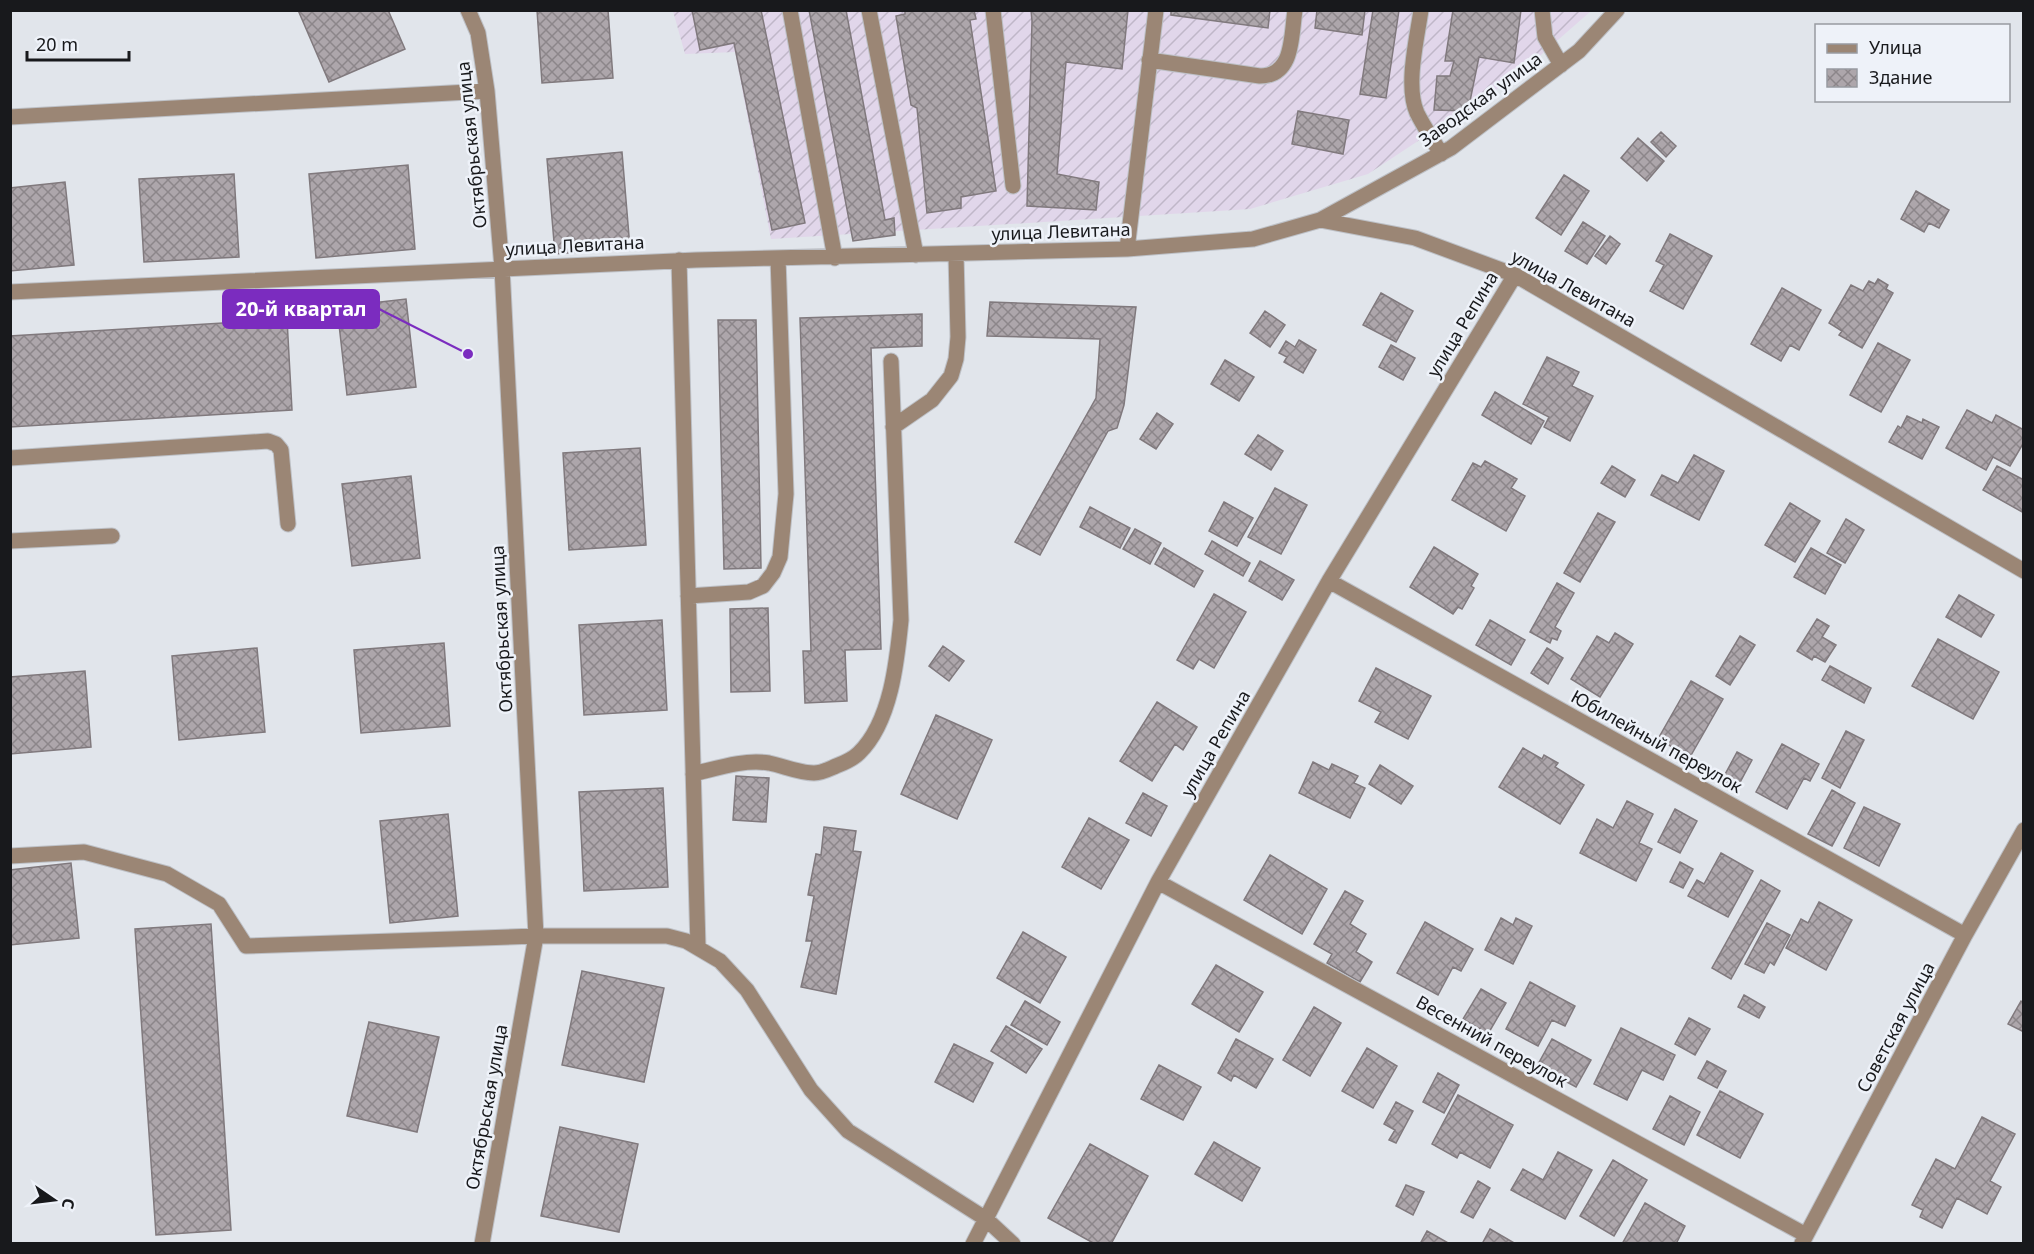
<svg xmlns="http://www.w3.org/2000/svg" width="2034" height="1254" font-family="'Noto Sans',sans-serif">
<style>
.industrial{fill:url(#industrial-furrows)}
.building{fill:url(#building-cross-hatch);stroke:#80797d;stroke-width:1.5}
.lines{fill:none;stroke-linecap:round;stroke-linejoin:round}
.minor-casing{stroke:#bdc0c6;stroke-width:17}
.minor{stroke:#9b8675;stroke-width:15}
.labels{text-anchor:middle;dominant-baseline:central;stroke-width:5;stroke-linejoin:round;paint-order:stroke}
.street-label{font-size:18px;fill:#18191c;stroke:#eef2f9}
.leader{fill:none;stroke:#7b2cbf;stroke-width:2}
.callout-dot{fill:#7b2cbf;stroke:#eef2f9;stroke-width:2}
.callout{fill:#7b2cbf;stroke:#7b2cbf;stroke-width:2}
.callout-label{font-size:20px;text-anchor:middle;font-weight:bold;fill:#fff}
</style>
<defs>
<pattern id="industrial-furrows" width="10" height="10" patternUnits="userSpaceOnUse" patternTransform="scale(1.5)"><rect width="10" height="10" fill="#e1d6ea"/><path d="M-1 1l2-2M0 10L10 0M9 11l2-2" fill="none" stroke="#c0b7c8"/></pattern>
<pattern id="building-cross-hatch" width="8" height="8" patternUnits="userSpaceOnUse" patternTransform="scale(1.5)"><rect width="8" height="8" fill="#ada6ab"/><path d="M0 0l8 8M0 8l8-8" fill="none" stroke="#8c868a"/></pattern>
</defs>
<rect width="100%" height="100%" fill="#e1e5eb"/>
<path class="industrial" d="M673,11H1591L1518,75L1368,174L1250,209L771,239L735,52L685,54Z"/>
<path class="building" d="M298,10H388L405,49L329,82Z
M537,10H608L613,78L542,83Z
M692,10L717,12L761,10L805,223L772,230L734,43L700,50Z
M809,10H846L885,220L894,218L895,235L853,241Z
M905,10H974L976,19L970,20L996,191L961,197V208L927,213L917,108L911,105L896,16L905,14Z
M1031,10H1128L1122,69L1066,62L1057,174L1099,182L1096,210L1027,206L1032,21Z
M1171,10H1270L1268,28L1171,15Z
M1317,10H1365L1362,35L1315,28Z
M1373,10H1399L1386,98L1360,94Z
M1453,10H1521L1514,63L1479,57L1468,111L1434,110L1437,76H1450L1454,61H1445Z
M1298,111L1349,120L1343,154L1292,144Z
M1661,132L1676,146L1666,157L1651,142Z
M1638,138L1664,161L1647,181L1621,158Z
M622,152L630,248L555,254L547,159Z
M408,165L415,249L316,258L309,174Z
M234,174L239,257L144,262L139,179Z
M1564,175L1589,191L1561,235L1536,218Z
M65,182L74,265L10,271V188Z
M1916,191L1949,210L1939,228L1929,223L1924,232L1901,219Z
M1583,222L1605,236L1587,264L1565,251Z
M1670,234L1712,256L1683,309L1650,291L1664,265L1656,261Z
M1610,236L1620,244L1606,264L1595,256Z
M1878,279L1888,285L1886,289L1893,293L1862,348L1839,335L1842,331L1829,323L1851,285L1863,291L1869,281L1875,284Z
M1782,288L1821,310L1799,350L1790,345L1781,361L1751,344Z
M1381,293L1413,311L1396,342L1363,325Z
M406,299L416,387L347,395L337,307Z
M990,302L1136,307L1124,405L1117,428L1108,431L1040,555L1015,542L1096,398L1100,339L987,336Z
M1265,311L1285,325L1270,347L1250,333Z
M922,314V346L871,348L881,649L845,650L847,701L805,703L803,651H811L800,318Z
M287,319L292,410L10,427V336Z
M718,320H756L761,568L724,569Z
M1299,340L1316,350L1303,373L1284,362L1287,357L1279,353L1286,341L1295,347Z
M1878,343L1910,360L1881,412L1850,395Z
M1391,345L1415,358L1403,380L1379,367Z
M1547,357L1579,372L1572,386L1593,396L1570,441L1544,427L1549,417L1523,404Z
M1225,360L1254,377L1239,401L1211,384Z
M1495,392L1544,421L1531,444L1482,415Z
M1967,410L1992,423L1996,415L2024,430V442L2010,466L1993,457L1986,470L1946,448Z
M1157,413L1173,424L1156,449L1140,439Z
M1907,416L1922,423L1923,419L1939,427L1922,459L1889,442L1898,426L1901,428Z
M1258,435L1283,451L1271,470L1245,454Z
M640,448L646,545L569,550L563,453Z
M1694,455L1724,471L1699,520L1651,495L1662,475L1678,483Z
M1485,461L1517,479L1511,488L1525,496L1506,531L1452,500L1473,463L1481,467Z
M1612,466L1635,480L1625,497L1601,483Z
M1997,466L2024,480V513L1983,490Z
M411,476L420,558L352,566L342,484Z
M1275,488L1307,505L1281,554L1248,537Z
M1224,502L1253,518L1237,546L1209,531Z
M1790,503L1820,521L1795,562L1765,545Z
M1090,507L1130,528L1120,548L1080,527Z
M1598,513L1615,522L1580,582L1564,573Z
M1846,519L1864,530L1845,563L1827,553Z
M1135,529L1161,543L1150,564L1123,549Z
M1212,541L1250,563L1243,576L1205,554Z
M1434,547L1478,574L1471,586L1474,588L1462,609L1458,607L1453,614L1410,587Z
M1164,548L1203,571L1194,587L1155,564Z
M1811,548L1841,565L1825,594L1794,577Z
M1260,561L1294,580L1282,600L1249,581Z
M1557,583L1574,593L1555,627L1561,631L1557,640L1552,638L1550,643L1530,632Z
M1214,594L1246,612L1214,668L1199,659L1193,669L1177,660Z
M1959,595L1994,615L1981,637L1946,617Z
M768,608L770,691L731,692L730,609Z
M1817,619L1829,626L1822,637L1836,645L1825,662L1814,656L1812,660L1797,651Z
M662,620L667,710L584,715L579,625Z
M1490,620L1525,640L1511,665L1476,645Z
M1615,633L1633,644L1600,697L1571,679L1597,636L1609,643Z
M1740,636L1755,645L1730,685L1716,676Z
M1938,639L1999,672L1973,719L1912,686Z
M444,643L450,726L361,733L354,650Z
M943,646L964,661L949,681L929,666Z
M257,648L265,732L179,740L172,656Z
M1547,648L1563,658L1548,684L1531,673Z
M1830,666L1871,688L1864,703L1822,680Z
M1376,668L1431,696L1408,739L1375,722L1381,712L1359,701Z
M85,671L91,747L10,754V677Z
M1691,681L1723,699L1690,757L1658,739Z
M1157,702L1197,727L1183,750L1175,744L1152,781L1120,761Z
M936,715L992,740L957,819L901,794Z
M1846,731L1864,740L1840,788L1822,778Z
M1782,744L1819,764L1810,781L1804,778L1787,809L1756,792Z
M1523,748L1542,759L1544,755L1558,763L1555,767L1584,785L1560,824L1499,787Z
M1737,752L1752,760L1737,788L1722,780Z
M1313,762L1329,770L1332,764L1358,776L1354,783L1365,788L1350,818L1299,793Z
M1380,765L1413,786L1401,804L1369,784Z
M736,776L769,778L766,822L733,820Z
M663,788L668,887L584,891L579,792Z
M1832,790L1855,803L1832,846L1808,834Z
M1143,793L1167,806L1151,836L1126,823Z
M1627,801L1653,814L1639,843L1652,849L1636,881L1580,853L1597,819L1613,828Z
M1864,807L1900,824L1879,866L1844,848Z
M1675,809L1697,821L1680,853L1658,842Z
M448,814L458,916L390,923L380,821Z
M1089,818L1129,840L1101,889L1062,867Z
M824,827L856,831L853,851L861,852L836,994L801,987L812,941H806L814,896L808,895L816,854L821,855Z
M1721,853L1753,871L1728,917L1688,896L1697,880L1704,884Z
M1270,855L1327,889L1302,934L1244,900Z
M1680,862L1693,869L1683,888L1670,882Z
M71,863L79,938L10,945V870Z
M1761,880L1780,891L1731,979L1712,968Z
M1345,891L1363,901L1350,924L1366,934L1356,952L1372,962L1360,982L1327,963L1332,954L1314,944Z
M1819,902L1852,920L1826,970L1786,948L1801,919L1808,923Z
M1501,918L1513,925L1516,918L1532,926L1513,964L1485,950Z
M1425,922L1473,949L1461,971L1453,967L1438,995L1397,973Z
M1767,923L1790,935L1774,965L1770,962L1764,973L1745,964Z
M211,924L231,1230L156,1235L135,929Z
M1023,932L1066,957L1040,1003L997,978Z
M1216,965L1263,992L1239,1032L1192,1004Z
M582,971L664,988L644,1082L562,1065Z
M1530,982L1575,1006L1565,1026L1552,1020L1538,1046L1506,1029Z
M1481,989L1506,1003L1488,1034L1463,1019Z
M1744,995L1765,1007L1759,1018L1738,1007Z
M1025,1001L1060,1022L1047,1045L1011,1025Z
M2021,1001L2024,1003V1032L2008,1024Z
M1314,1007L1341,1023L1310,1076L1283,1060Z
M1689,1018L1710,1029L1695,1055L1675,1044Z
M369,1022L439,1037L417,1132L347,1116Z
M1006,1026L1042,1049L1026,1073L991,1051Z
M1621,1028L1675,1055L1663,1080L1642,1070L1627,1100L1594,1084Z
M1236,1039L1273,1059L1256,1088L1234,1075L1231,1081L1218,1073Z
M1552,1039L1591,1060L1576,1087L1537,1066Z
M954,1044L993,1063L973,1102L935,1082Z
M1367,1048L1397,1066L1373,1108L1342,1091Z
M1707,1061L1726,1071L1717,1088L1698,1078Z
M1159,1065L1201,1087L1183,1120L1141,1099Z
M1438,1073L1459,1085L1444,1113L1423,1102Z
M1720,1091L1763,1114L1740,1158L1697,1135Z
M1458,1095L1513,1125L1490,1168L1460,1152L1457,1158L1432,1144Z
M1670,1096L1700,1112L1684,1145L1653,1129Z
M1396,1102L1413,1111L1396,1143L1389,1140L1395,1130L1384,1124Z
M1982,1117L2015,1134L1990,1181L2001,1187L1987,1214L1957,1198L1942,1228L1920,1217L1923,1210L1912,1205L1936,1159L1955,1169Z
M560,1127L638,1144L619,1232L541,1216Z
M1214,1142L1260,1168L1242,1201L1195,1174Z
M1090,1144L1148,1176L1111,1244H1095L1048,1218Z
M1558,1152L1592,1170L1565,1219L1511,1190L1523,1169L1543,1180Z
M1613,1160L1647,1180L1614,1236L1580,1216Z
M1478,1181L1490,1188L1473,1218L1461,1212Z
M1406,1185L1424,1192L1413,1215L1396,1206Z
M1645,1203L1685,1226L1676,1244H1622Z
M1490,1229L1516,1244H1482Z
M1427,1231L1450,1244H1420Z"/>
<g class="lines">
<defs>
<path id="minor" d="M468,10L478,33L487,91L502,268L536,936L482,1244
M790,10L835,258
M869,10L916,255
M993,10L1013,186
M1421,10C1417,39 1405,86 1417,113C1424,127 1433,140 1441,154
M1542,10L1545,37L1561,65
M1149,60L1260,76C1294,76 1291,36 1295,10
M10,117L487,91
M1320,220L1451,148L1579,51L1617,10
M1127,249L1156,10
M679,260L698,947
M10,292L696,260L1127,249L1253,239L1320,220L1415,238L1515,275L2024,571
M893,427L932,400L951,376L956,359L958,337L956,254
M10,458L268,441L276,444L281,450L288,524
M10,541L112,536
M1329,581L1965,935
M688,596L749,592L763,586L773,573L780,557L786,494L778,258
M693,774C718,768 744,759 769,763C784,766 799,773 814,773C822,773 829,769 836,766C844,763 853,759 859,753C891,722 897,661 901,620L891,361
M10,856L84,852L167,874L219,904L246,946L536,936H667L686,941L720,961L747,990L811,1090L848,1131L986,1219L1013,1244
M1158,882L1806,1235
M1802,1243L1965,935L2024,830
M973,1244L1158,882L1329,581L1515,275"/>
</defs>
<use href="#minor" class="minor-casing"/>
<use href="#minor" class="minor"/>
</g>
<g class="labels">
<g class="street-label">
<text transform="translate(1480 99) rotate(-36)">Заводская улица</text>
<text transform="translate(471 145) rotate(-96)">Октябрьская улица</text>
<text transform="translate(1061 231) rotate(-2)">улица Левитана</text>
<text transform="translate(575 245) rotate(-3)">улица Левитана</text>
<text transform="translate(1574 288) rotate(29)">улица Левитана</text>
<text transform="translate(1462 324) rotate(-59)">улица Репина</text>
<text transform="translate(501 629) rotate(-93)">Октябрьская улица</text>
<text transform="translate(1657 741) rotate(29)">Юбилейный переулок</text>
<text transform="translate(1215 743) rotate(-60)">улица Репина</text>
<text transform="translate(1895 1027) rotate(-62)">Советская улица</text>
<text transform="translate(1492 1041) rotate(29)">Весенний переулок</text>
<text transform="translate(486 1107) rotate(-80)">Октябрьская улица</text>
</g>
</g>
<path class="leader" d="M468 354L379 309"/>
<circle class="callout-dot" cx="468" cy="354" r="6"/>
<rect class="callout" x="223" y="290" width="156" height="38" rx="6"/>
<g class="callout-label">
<text x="301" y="316">20-й квартал</text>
</g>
<rect width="2034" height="1254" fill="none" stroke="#18191c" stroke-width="24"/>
<rect x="1815" y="24" width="195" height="78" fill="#eef2f9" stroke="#989ba1" stroke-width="1.5"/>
<rect x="1827" y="44" width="30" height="9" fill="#9b8675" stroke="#989ba1" stroke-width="1.5"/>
<text x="1869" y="54" font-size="18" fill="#18191c">Улица</text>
<rect x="1827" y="69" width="30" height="18" fill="url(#building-cross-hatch)" stroke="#989ba1" stroke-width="1.5"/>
<text x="1869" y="84" font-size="18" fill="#18191c">Здание</text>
<g transform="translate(54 1200) rotate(104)" stroke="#eef2f9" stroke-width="4.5" paint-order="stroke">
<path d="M0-4.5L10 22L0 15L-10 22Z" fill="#18191c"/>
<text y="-9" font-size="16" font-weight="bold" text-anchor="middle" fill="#18191c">С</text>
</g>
<path d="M27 51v9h102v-9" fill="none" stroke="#18191c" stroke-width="3"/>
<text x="36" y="51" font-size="18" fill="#18191c" stroke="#eef2f9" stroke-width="4.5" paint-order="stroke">20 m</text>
</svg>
